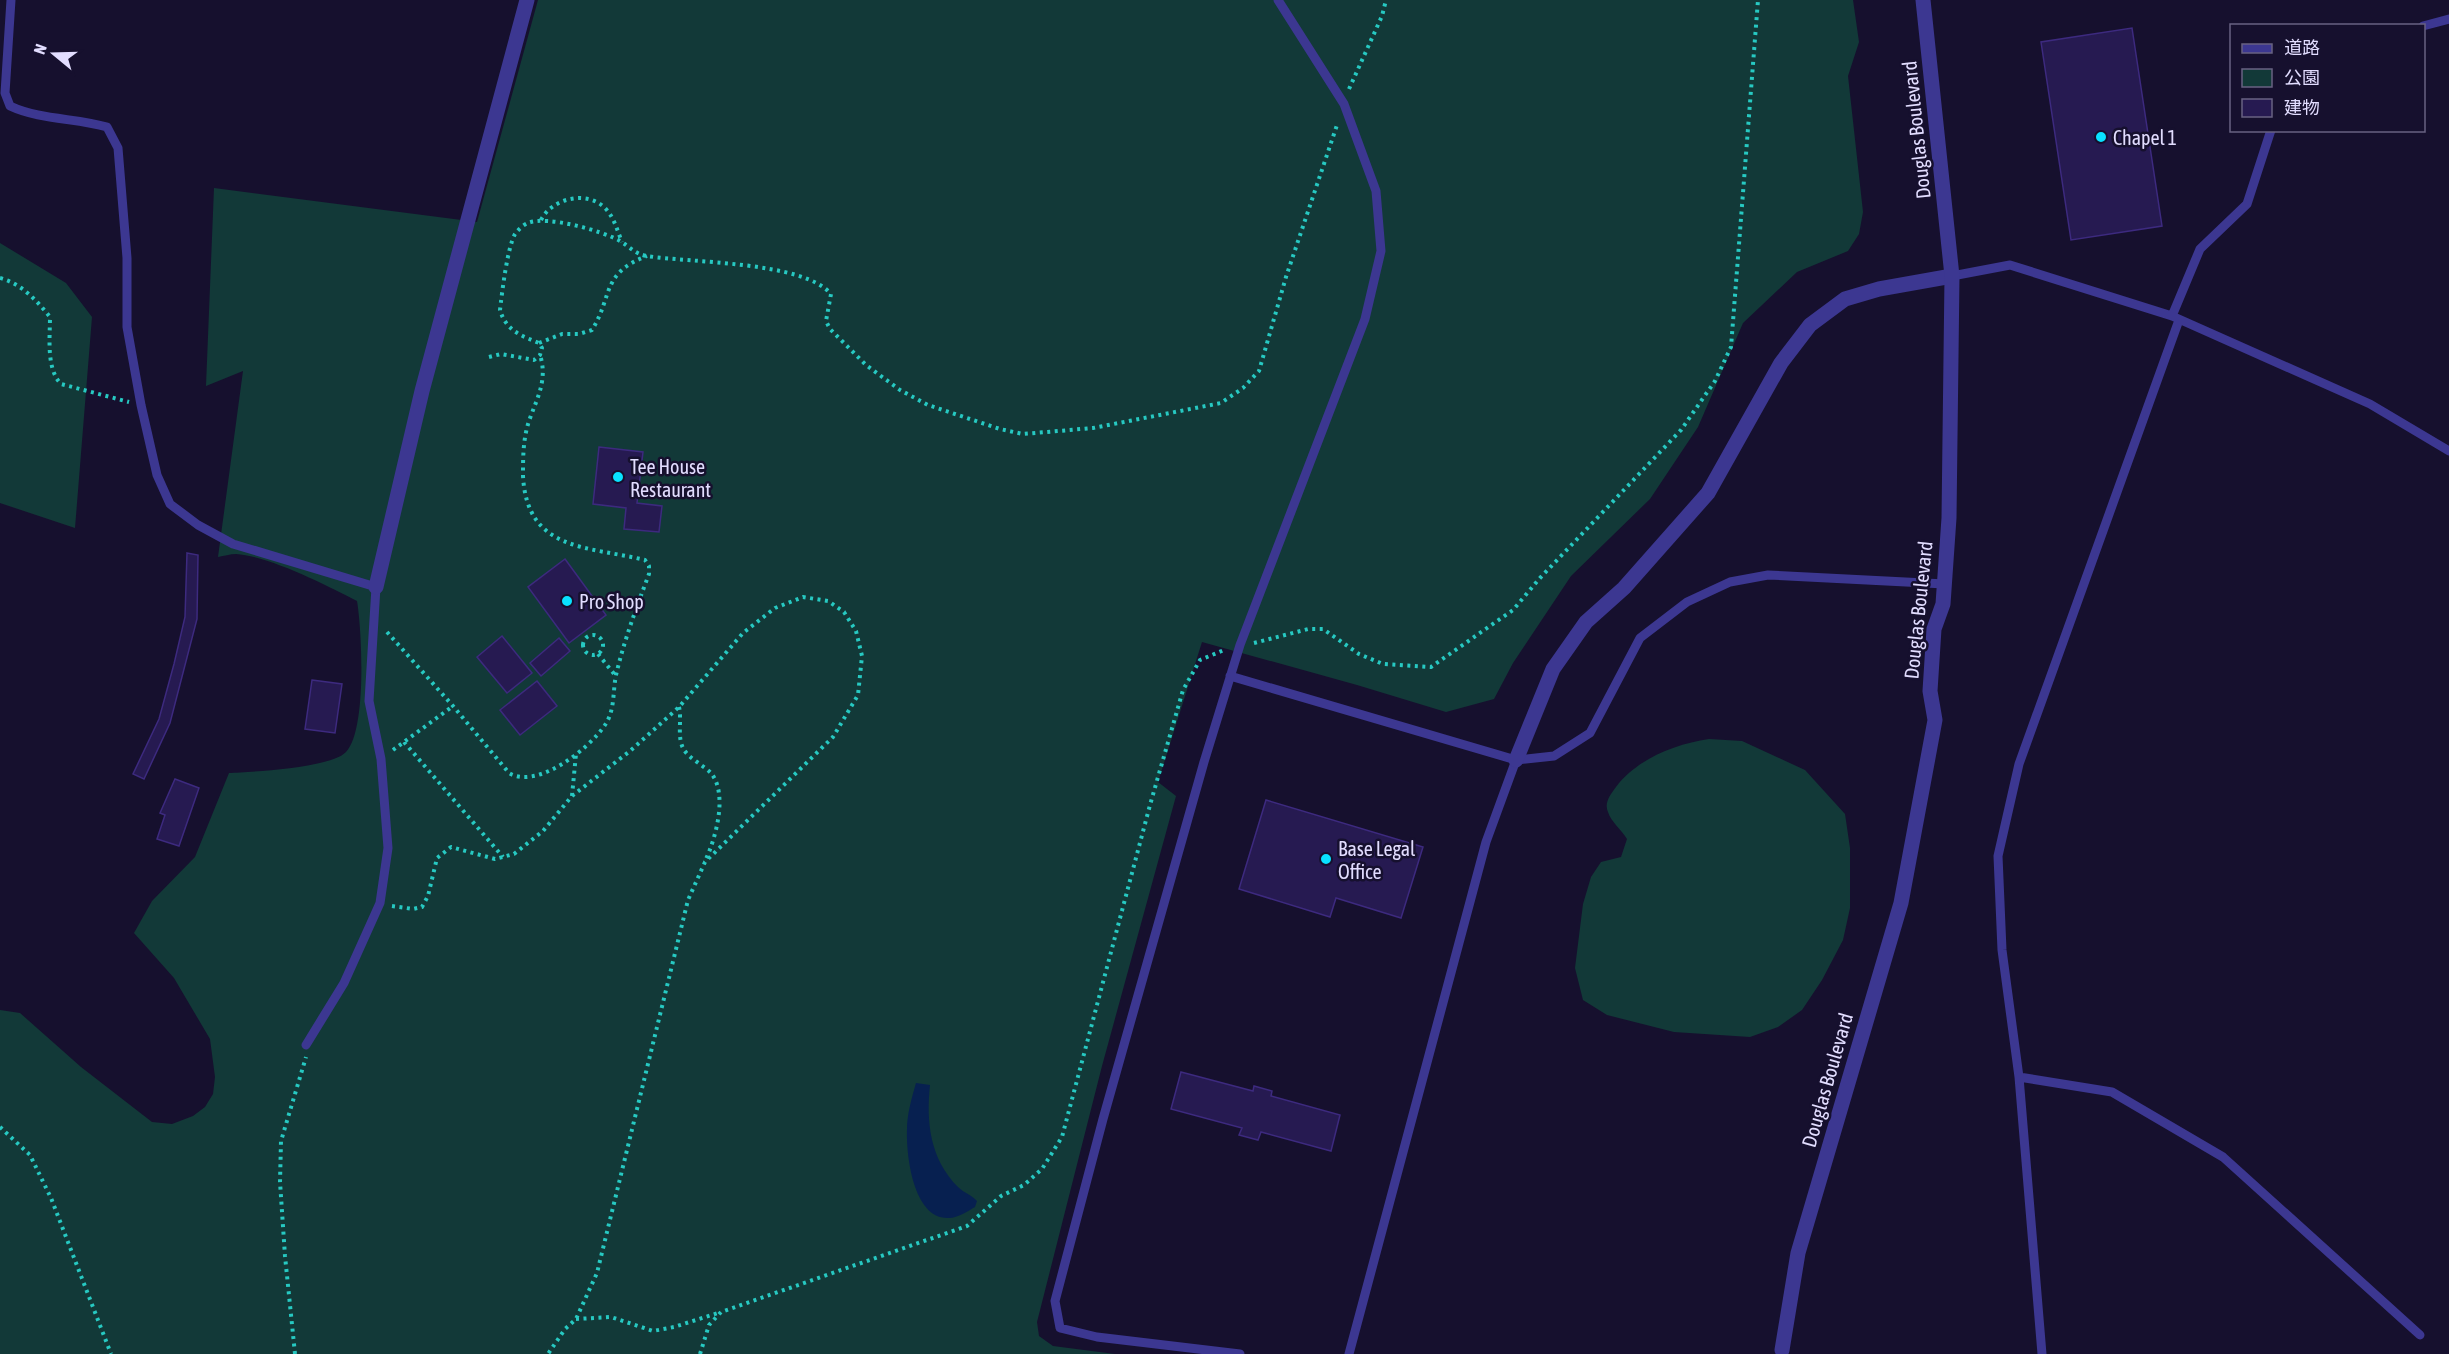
<svg xmlns="http://www.w3.org/2000/svg" width="2449" height="1354" font-family="'Asap Condensed','Noto Sans JP',sans-serif">
<style>
.green{fill:#123938}
.water{fill:#072050}
.building{fill:#261a51;stroke:#3d2a7f;stroke-width:1.5}
.lines{fill:none;stroke-linecap:round;stroke-linejoin:round}
.path{stroke:#27c9c2;stroke-width:4;stroke-dasharray:3 4.5;stroke-linecap:butt}
.service{stroke:#3c3791;stroke-width:9}
.minor{stroke:#3c3791;stroke-width:15}
.tertiary{stroke:#3c3791;stroke-width:15}
.poi-dot{fill:#09e2ff;stroke:#16102e;stroke-width:2}
.labels{text-anchor:middle;dominant-baseline:central;stroke-width:5;stroke-linejoin:round;paint-order:stroke}
.street-label{font-size:20px;fill:#e2ddff;stroke:#16102e}
.poi-label{font-size:20px;fill:#e2ddff;stroke:#16102e;text-anchor:start}
</style>
<rect width="100%" height="100%" fill="#16102e"/>
<path class="green" d="M538,0H1853L1859,42L1848,76L1863,212L1859,234L1848,251L1797,272L1743,323L1698,427L1650,499L1571,576L1513,663L1494,699L1446,712L1357,685L1202,642L1158,782L1176,796L1102,1066L1037,1322L1039,1336L1053,1346L1115,1354H0V1010L20,1013L81,1067L152,1122L172,1124L193,1116L205,1107L213,1094L215,1077L210,1039L174,978L134,933L152,901L195,857L229,773C252,772 331,768 346,752C367,730 362,631 357,601C328,586 269,556 236,554C230,554 224,556 218,557L243,371L206,386L214,188L477,222Z
M0,243L66,283L92,317L75,528L0,503Z
M1709,739L1742,741L1805,770L1845,814L1850,848V908L1843,940L1822,980L1802,1010L1778,1027L1750,1037L1674,1032L1607,1015L1583,1000L1575,968L1583,904L1591,877L1601,862L1621,857L1627,839C1622,830 1611,822 1608,812C1604,803 1610,795 1616,787C1637,759 1675,744 1709,739Z"/>
<path class="water" d="M916,1083L930,1085C926,1122 930,1159 958,1187C964,1193 972,1195 977,1201L975,1207C968,1211 958,1218 949,1218C913,1220 906,1154 907,1129C907,1114 912,1097 916,1083Z"/>
<path class="building" d="M2132,28L2162,226L2071,240L2041,42Z
M599,447L643,452L637,503L662,506L659,532L624,529L626,508L593,504Z
M187,553L198,555L197,619L170,723L144,779L133,774L159,719L174,664L185,617Z
M565,559L606,615L569,643L528,587Z
M502,636L532,673L507,693L477,657Z
M559,638L570,651L541,676L530,663Z
M312,680L342,684L335,733L305,729Z
M537,681L557,706L520,735L500,710Z
M175,779L199,788L179,846L157,839L165,815L160,813Z
M1266,800L1423,847L1401,918L1336,898L1330,917L1239,889Z
M1181,1072L1253,1091L1254,1086L1272,1091L1271,1096L1340,1115L1331,1151L1261,1132L1258,1140L1239,1135L1242,1128L1171,1109Z"/>
<g class="lines">
<path class="path" d="M1349,89L1382,16L1386,0
M541,220C552,198 587,190 605,208C614,217 617,230 622,242
M0,278C22,284 36,300 50,317C50,337 46,369 61,384L129,402
M539,343L562,334H579L592,330C613,296 601,273 647,256
M489,357L501,354L534,360L540,355L542,348L539,343C522,336 506,331 500,310C502,293 507,249 515,234C517,231 524,224 528,223C547,215 603,231 620,241C630,247 635,254 647,256C690,263 803,261 831,294L826,321L830,329L866,365L900,390L928,405L1000,429L1023,434L1093,428L1221,403L1243,388L1259,371L1286,277L1337,125
M387,632L453,706L509,773C537,790 589,749 605,725C616,709 612,689 617,671C625,638 637,606 649,574V566L645,560C588,546 527,552 523,476C523,457 523,439 529,421C537,398 548,380 540,355
M583 645a10 10 0 1 1 20 0a10 10 0 1 1-20 0Z
M1254,643L1308,629H1323L1359,654L1383,664L1431,667L1513,610L1540,578L1681,430L1715,381L1731,347L1758,0
M598,654L615,675
M679,707C682,720 677,736 683,748C688,758 703,765 711,773C728,794 716,837 706,859
M404,742L503,857
M393,750L453,706
M572,796L576,754
M392,906L413,909L422,907L428,896L437,858L451,847L495,859L514,854L543,831L572,796L630,751L679,707L743,633L775,608L803,597L828,601L844,612L856,631L862,656L858,695L833,737L705,862L688,900L597,1273L576,1319L565,1329L548,1354
M0,1127L30,1155L51,1198L111,1354
M576,1319L611,1317L653,1331L674,1327L721,1312
M295,1354L285,1256L280,1182L281,1141L306,1057
M700,1354L709,1325L721,1312L967,1226L1001,1196L1024,1185L1042,1169L1062,1137L1150,805L1183,690L1200,660L1224,650"/>
<path class="service" d="M11,0L5,93L10,106C40,120 76,118 107,127L118,148L127,258V327L141,405L157,475L170,504L198,525L233,544L376,587L369,701L381,759L388,848L380,903L344,983L306,1045
M2423,26L2449,19
M1952,276L2010,265L2172,316L2370,404L2449,451
M2172,316L2200,249L2247,204L2271,130
M1230,676L1516,760L1554,756L1590,733L1640,638L1687,602L1730,582L1768,575L1945,584
M2019,1077L2112,1092L2223,1157L2420,1335
M1240,1354L1097,1337L1060,1328L1055,1301L1103,1119L1204,762L1240,645L1365,319L1381,251L1376,191L1344,104L1278,0
M1349,1354L1486,842L1516,760
M2042,1354L2019,1077L2002,950L1998,856L2019,764L2179,320"/>
<path class="minor" d="M376,587L422,391L527,0
M1516,760L1553,669L1586,622L1624,588L1708,493L1781,363L1810,325L1845,299L1879,289L1952,276"/>
<path class="tertiary" d="M1782,1350L1798,1253L1901,903L1935,720L1930,691L1934,629L1943,604L1949,518L1952,276L1923,0"/>
</g>
<g class="poi-dot">
<circle cx="2101" cy="137" r="6"/>
<circle cx="618" cy="477" r="6"/>
<circle cx="567" cy="601" r="6"/>
<circle cx="1326" cy="859" r="6"/>
</g>
<g class="labels">
<g class="street-label">
<text transform="translate(1916 130) rotate(-96)">Douglas Boulevard</text>
<text transform="translate(1918 610) rotate(-84)">Douglas Boulevard</text>
<text transform="translate(1827 1080) rotate(-74)">Douglas Boulevard</text>
</g>
<g class="poi-label">
<text x="2113" y="137">Chapel 1</text>
<text x="630" y="466">Tee House<tspan x="630" dy="23">Restaurant</tspan></text>
<text x="579" y="601">Pro Shop</text>
<text x="1338" y="848">Base Legal<tspan x="1338" dy="23">Office</tspan></text>
</g>
</g>
<rect x="2230" y="24" width="195" height="108" fill="#16102e" stroke="#686282" stroke-width="1.5"/>
<rect x="2242" y="44" width="30" height="9" fill="#3c3791" stroke="#686282" stroke-width="1.5"/>
<text x="2284" y="54" font-size="18" fill="#e2ddff">道路</text>
<rect x="2242" y="69" width="30" height="18" fill="#123938" stroke="#686282" stroke-width="1.5"/>
<text x="2284" y="84" font-size="18" fill="#e2ddff">公園</text>
<rect x="2242" y="99" width="30" height="18" fill="#261a51" stroke="#686282" stroke-width="1.5"/>
<text x="2284" y="114" font-size="18" fill="#e2ddff">建物</text>
<g transform="translate(54 54) rotate(289)" stroke="#16102e" stroke-width="4.5" paint-order="stroke">
<path d="M0-4.5L10 22L0 15L-10 22Z" fill="#e2ddff"/>
<text y="-9" font-size="16" font-weight="bold" text-anchor="middle" fill="#e2ddff">N</text>
</g>
</svg>
